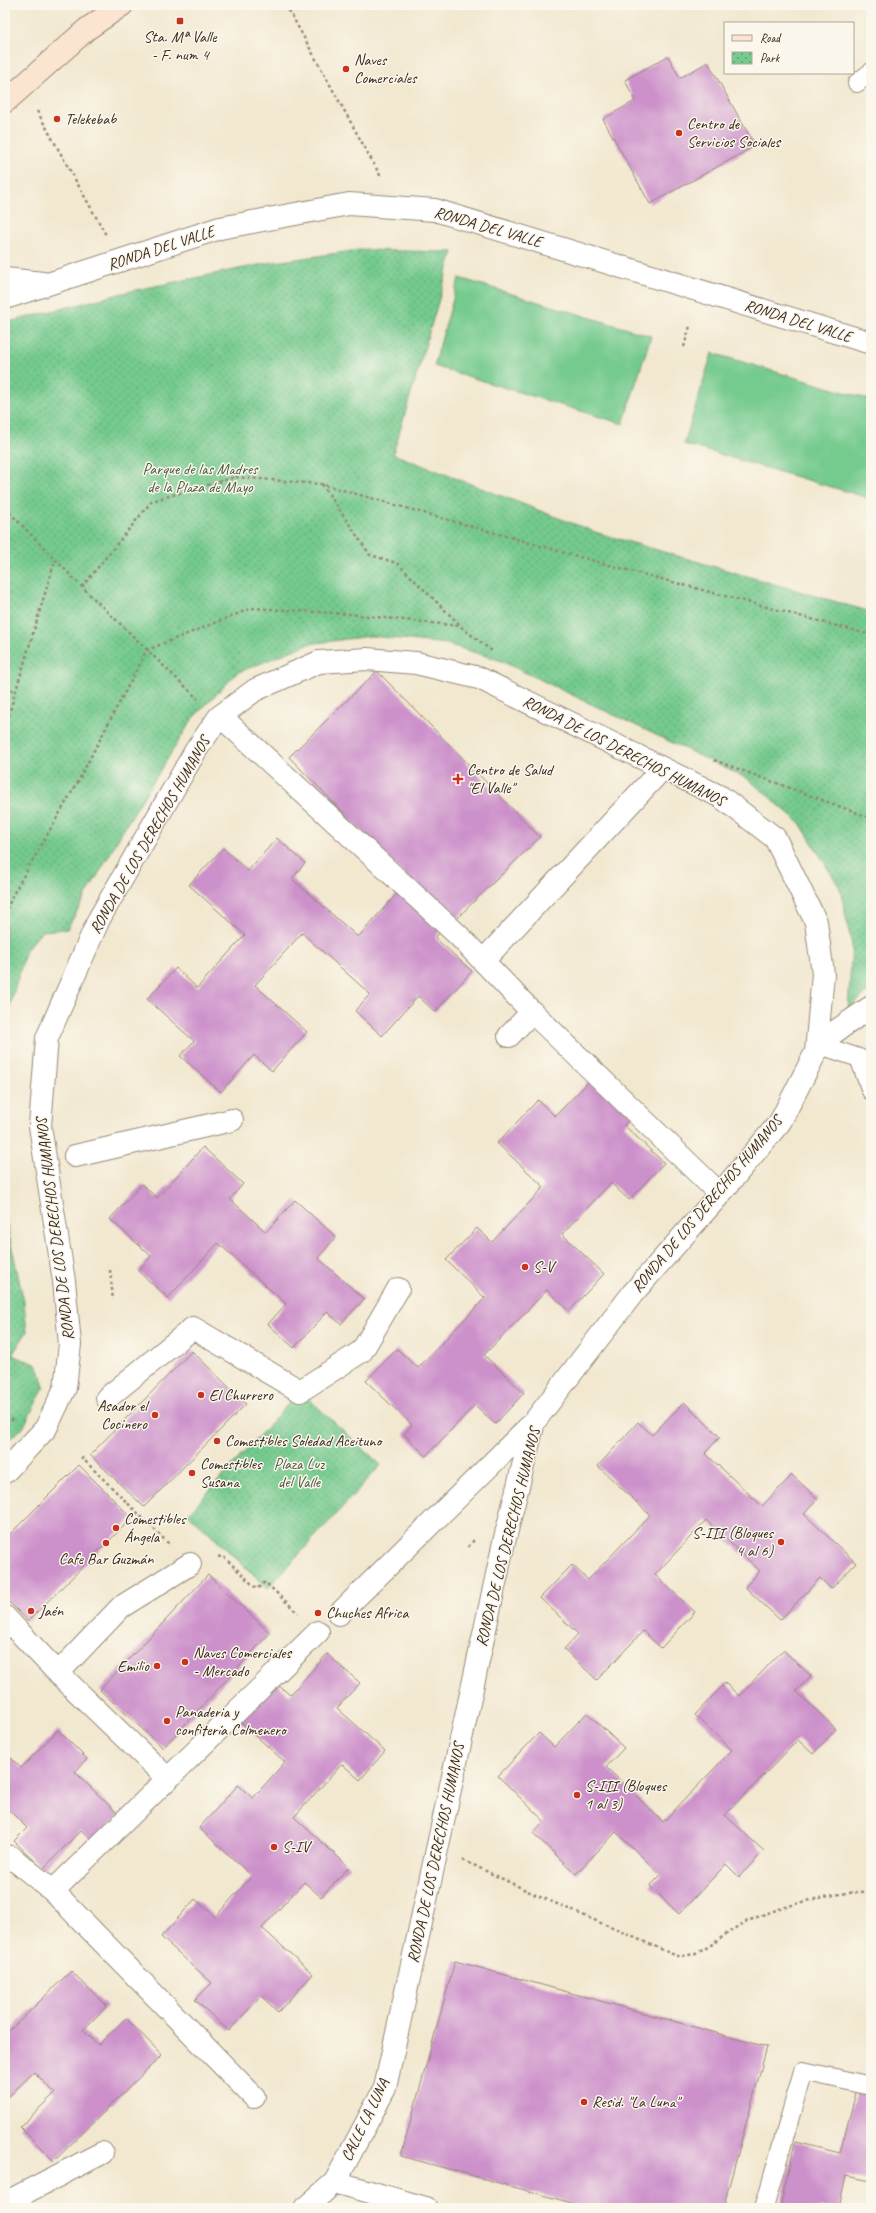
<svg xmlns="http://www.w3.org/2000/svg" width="876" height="2213" font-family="Caveat,sans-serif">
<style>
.grass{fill:#75ca8e;stroke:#587a56}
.park{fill:url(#park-dots);stroke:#587a56}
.building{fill:#cc90ca}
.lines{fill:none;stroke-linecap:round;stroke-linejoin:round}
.lane-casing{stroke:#968977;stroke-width:20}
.street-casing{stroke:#968977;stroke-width:24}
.secondary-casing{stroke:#968977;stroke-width:24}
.path{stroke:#968977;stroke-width:2.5;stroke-dasharray:3 3;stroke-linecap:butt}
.lane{stroke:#fff;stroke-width:18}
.street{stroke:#fff;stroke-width:22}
.secondary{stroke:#fce5d0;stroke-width:22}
.poi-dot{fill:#c8321e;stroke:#fbf7ec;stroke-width:1.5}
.labels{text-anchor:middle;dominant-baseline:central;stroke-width:3;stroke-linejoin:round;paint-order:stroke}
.poi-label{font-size:16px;fill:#3b2a1e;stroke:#fbf7ec;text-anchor:start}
.street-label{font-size:16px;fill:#3b2a1e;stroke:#fbf7ec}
.park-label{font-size:16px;fill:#4c5a40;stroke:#fbf7ec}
</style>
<defs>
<pattern id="park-dots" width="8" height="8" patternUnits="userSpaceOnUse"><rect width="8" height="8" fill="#75ca8e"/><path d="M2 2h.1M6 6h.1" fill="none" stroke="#61a473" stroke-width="1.8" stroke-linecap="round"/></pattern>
</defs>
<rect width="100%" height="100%" fill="#fbf7ec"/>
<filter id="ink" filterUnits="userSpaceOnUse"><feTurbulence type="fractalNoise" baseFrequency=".025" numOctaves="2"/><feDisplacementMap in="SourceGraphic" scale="8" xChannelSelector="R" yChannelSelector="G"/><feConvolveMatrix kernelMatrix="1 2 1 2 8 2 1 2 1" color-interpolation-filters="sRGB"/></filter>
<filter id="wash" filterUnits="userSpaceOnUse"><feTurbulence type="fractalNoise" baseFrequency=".012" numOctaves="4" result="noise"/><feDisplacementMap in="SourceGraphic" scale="16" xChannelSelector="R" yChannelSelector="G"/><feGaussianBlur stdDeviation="0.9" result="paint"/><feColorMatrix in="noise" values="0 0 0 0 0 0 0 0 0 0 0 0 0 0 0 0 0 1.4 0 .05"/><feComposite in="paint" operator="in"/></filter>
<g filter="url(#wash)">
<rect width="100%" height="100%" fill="#f2e8d0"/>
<path class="grass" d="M459,278L651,336L623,424L434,366Z
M712,353L871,400L869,498L684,444Z"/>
<path class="park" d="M359,250L453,252L393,454L595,532L871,612V989L848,1009L852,946L840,888L800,823L748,779L499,660L447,644L371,636L308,644L237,673L193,718L128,822L67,929L42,931L26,950L5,1022V323L131,291L268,263Z
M5,1217L24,1302L27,1332L12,1355L38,1365L44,1387L23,1428L5,1442Z
M300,1391L381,1465L268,1588L188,1514Z"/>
<g id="blocks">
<path class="building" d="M668,56L680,78L708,62L755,146L650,204L603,119L635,101L625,80Z
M377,671L540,837L452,923L289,757Z
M277,838L305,863L292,879L358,937L401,889L444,927L435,938L472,971L435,1012L418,996L382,1036L355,1011L370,994L302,933L255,985L307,1032L272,1071L254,1055L221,1092L180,1056L194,1041L147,999L176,968L197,988L245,935L189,885L223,848L248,871Z
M594,1076L635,1115L624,1125L664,1163L629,1200L611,1183L562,1234L604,1274L569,1311L547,1290L484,1355L524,1393L495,1424L475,1405L426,1456L404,1434L412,1425L366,1381L397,1349L418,1368L485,1298L446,1260L477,1228L492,1242L544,1187L497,1143L538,1100L555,1116Z
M203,1147L243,1184L230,1199L266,1232L295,1200L336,1237L318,1258L364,1299L341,1324L327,1312L294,1348L268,1324L286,1304L218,1243L168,1298L138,1271L151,1256L110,1219L142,1184L157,1198Z
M192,1351L246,1404L144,1507L90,1455Z
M684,1402L720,1437L705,1453L762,1506L792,1475L818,1499L804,1514L856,1563L831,1589L820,1578L780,1620L745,1587L760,1571L706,1520L655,1575L695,1612L661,1648L643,1631L597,1680L564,1649L578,1634L540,1598L572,1565L588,1580L650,1515L598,1466L638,1422L652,1435Z
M79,1465L132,1518L28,1621L5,1598V1539Z
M208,1575L270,1633L163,1748L100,1690Z
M783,1650L811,1676L796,1691L836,1729L813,1754L798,1740L725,1815L764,1851L739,1877L726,1864L679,1914L650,1886L661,1875L616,1832L576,1874L533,1833L544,1821L498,1776L539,1733L554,1747L587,1713L624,1748L606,1767L663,1822L732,1750L695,1715L725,1683L739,1696Z
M327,1654L360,1683L337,1708L385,1751L360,1780L342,1764L294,1817L349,1867L321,1897L304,1882L262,1928L313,1974L278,2012L261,1996L229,2031L195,2000L212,1983L161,1937L195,1899L215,1917L252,1876L199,1828L238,1785L253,1798L285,1762L237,1719L272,1680L290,1695Z
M58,1730L87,1759L75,1772L119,1815L93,1841L81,1830L43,1869L14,1841L27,1828L5,1806V1752L21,1768Z
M455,1961L767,2047L723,2208H590L401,2156Z
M71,1971L107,2006L83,2030L98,2045L126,2018L162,2055L54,2161L20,2127L55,2093L34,2072L5,2100V2035Z
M858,2085L871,2088V2181L846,2176L839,2208H780L795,2142L840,2153Z"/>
</g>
</g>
<g filter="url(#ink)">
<use href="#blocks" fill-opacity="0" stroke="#968977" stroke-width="1"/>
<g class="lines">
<defs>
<path id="lane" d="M857,83L871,72
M817,1044L859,1058L871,1091
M764,2208L803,2071L871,2086"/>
<path id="street" d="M5,279L43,283
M5,298L220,228L349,204L435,210L871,343
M229,724L458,935L532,1012L720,1194
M483,961L662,769
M509,1036L532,1012
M817,1044L871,1007
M75,1156L232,1120
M107,1398L193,1328L300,1391L362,1351L398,1289
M5,1472L46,1428L65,1388L70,1344L64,1281L40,1126L47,1038L99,919L196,750L219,717L255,690L319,662L367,659L416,663L479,678L721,797L775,838L816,922L823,974L816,1052L780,1122L720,1194L633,1293L534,1422L504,1542L385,2088L335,2182L305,2208
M339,1614L534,1422
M5,1617L58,1673L121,1607L190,1564
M58,1673L168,1779
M5,1856L11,1857L53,1891L254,2097
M53,1891L318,1632
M335,2182L426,2208
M5,2203L102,2153"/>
<path id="secondary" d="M5,102L87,29L122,5"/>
</defs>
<use href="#lane" class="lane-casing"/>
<use href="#street" class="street-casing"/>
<use href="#secondary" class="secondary-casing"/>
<path class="path" d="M286,5L381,177
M37,111L106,235
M684,347L690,326
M322,484L370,555L397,563L460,625
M5,508L82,587L198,699
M5,520L8,511
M82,587L152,501L235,477L321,484L605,564L871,635
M5,688L15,691
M5,727L55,560
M714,760L871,818
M5,915L12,896L77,783L147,650L252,608L349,614L460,626L492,651
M110,1270L113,1300
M5,1417L14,1421
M81,1457L169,1544
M468,1547L474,1540
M218,1557L223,1556L257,1589L265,1582L298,1613
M463,1860L534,1894L677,1956C705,1957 720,1935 744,1923C774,1908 838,1890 871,1892"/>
<use href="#lane" class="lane"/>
<use href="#street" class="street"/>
<use href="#secondary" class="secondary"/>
</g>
</g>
<g class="poi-dot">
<rect x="176" y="17" width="8" height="8" rx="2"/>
<circle cx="346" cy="69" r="4"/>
<circle cx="57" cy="119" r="4"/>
<circle cx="679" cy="133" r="4"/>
<path d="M456 773h4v4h4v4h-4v4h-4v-4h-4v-4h4z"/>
<circle cx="525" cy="1267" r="4"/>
<circle cx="201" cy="1395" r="4"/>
<circle cx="155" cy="1415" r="4"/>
<circle cx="217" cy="1441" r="4"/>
<circle cx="192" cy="1473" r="4"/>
<circle cx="116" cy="1528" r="4"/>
<circle cx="781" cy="1542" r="4"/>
<circle cx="106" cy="1543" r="4"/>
<circle cx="31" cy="1611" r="4"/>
<circle cx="318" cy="1613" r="4"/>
<circle cx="185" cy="1662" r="4"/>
<circle cx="157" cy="1666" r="4"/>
<circle cx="167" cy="1721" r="4"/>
<circle cx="577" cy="1795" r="4"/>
<circle cx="274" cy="1847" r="4"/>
<circle cx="584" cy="2102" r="4"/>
</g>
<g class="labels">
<g class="poi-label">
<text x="180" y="37" text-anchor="middle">Sta. Mª Valle<tspan x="180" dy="18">- F. num 4</tspan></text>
<text x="354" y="60">Naves<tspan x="354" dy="18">Comerciales</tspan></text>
<text x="65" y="119">Telekebab</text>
<text x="687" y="124">Centro de<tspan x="687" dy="18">Servicios Sociales</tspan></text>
<text x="467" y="770">Centro de Salud<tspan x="467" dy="18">"El Valle"</tspan></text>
<text x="533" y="1267">S-V</text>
<text x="209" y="1395">El Churrero</text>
<text x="147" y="1406" text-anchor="end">Asador el<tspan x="147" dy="18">Cocinero</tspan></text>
<text x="225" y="1441">Comestibles Soledad Aceituno</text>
<text x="200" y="1464">Comestibles<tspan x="200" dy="18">Susana</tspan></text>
<text x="124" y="1519">Comestibles<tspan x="124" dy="18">Ángela</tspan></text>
<text x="773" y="1533" text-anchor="end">S-III (Bloques<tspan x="773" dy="18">4 al 6)</tspan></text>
<text x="106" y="1559" text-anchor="middle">Cafe Bar Guzmán</text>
<text x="39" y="1611">Jaén</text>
<text x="326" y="1613">Chuches Africa</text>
<text x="193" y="1653">Naves Comerciales<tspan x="193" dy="18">- Mercado</tspan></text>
<text x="149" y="1666" text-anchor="end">Emilio</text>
<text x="175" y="1712">Panaderia y<tspan x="175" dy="18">confitería Colmenero</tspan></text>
<text x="585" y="1786">S-III (Bloques<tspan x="585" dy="18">1 al 3)</tspan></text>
<text x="282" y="1847">S-IV</text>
<text x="592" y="2102">Resid. "La Luna"</text>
</g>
<g class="street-label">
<text transform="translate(488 227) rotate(16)">RONDA DEL VALLE</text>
<text transform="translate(161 248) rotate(-18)">RONDA DEL VALLE</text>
<text transform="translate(798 321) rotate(17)">RONDA DEL VALLE</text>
<text transform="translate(624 751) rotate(27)">RONDA DE LOS DERECHOS HUMANOS</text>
<text transform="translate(150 835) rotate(-60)">RONDA DE LOS DERECHOS HUMANOS</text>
<text transform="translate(707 1204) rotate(-50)">RONDA DE LOS DERECHOS HUMANOS</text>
<text transform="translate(55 1229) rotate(-97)">RONDA DE LOS DERECHOS HUMANOS</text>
<text transform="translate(508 1537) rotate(-76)">RONDA DE LOS DERECHOS HUMANOS</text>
<text transform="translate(436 1853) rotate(-78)">RONDA DE LOS DERECHOS HUMANOS</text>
<text transform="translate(365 2120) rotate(-64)">CALLE LA LUNA</text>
</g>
<g class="park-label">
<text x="200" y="469">Parque de las Madres<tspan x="200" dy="18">de la Plaza de Mayo</tspan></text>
<text x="299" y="1464">Plaza Luz<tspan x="299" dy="18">del Valle</tspan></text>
</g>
</g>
<rect width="876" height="2213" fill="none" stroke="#fbf7ec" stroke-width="20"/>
<rect x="724" y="22" width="130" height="52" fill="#fbf7ec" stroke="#aea59a"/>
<rect x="732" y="35" width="20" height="6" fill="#fce5d0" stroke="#aea59a"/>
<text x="760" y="42" font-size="12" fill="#3b2a1e">Road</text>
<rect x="732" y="52" width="20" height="12" fill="url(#park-dots)" stroke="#aea59a"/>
<text x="760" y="62" font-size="12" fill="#3b2a1e">Park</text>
</svg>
